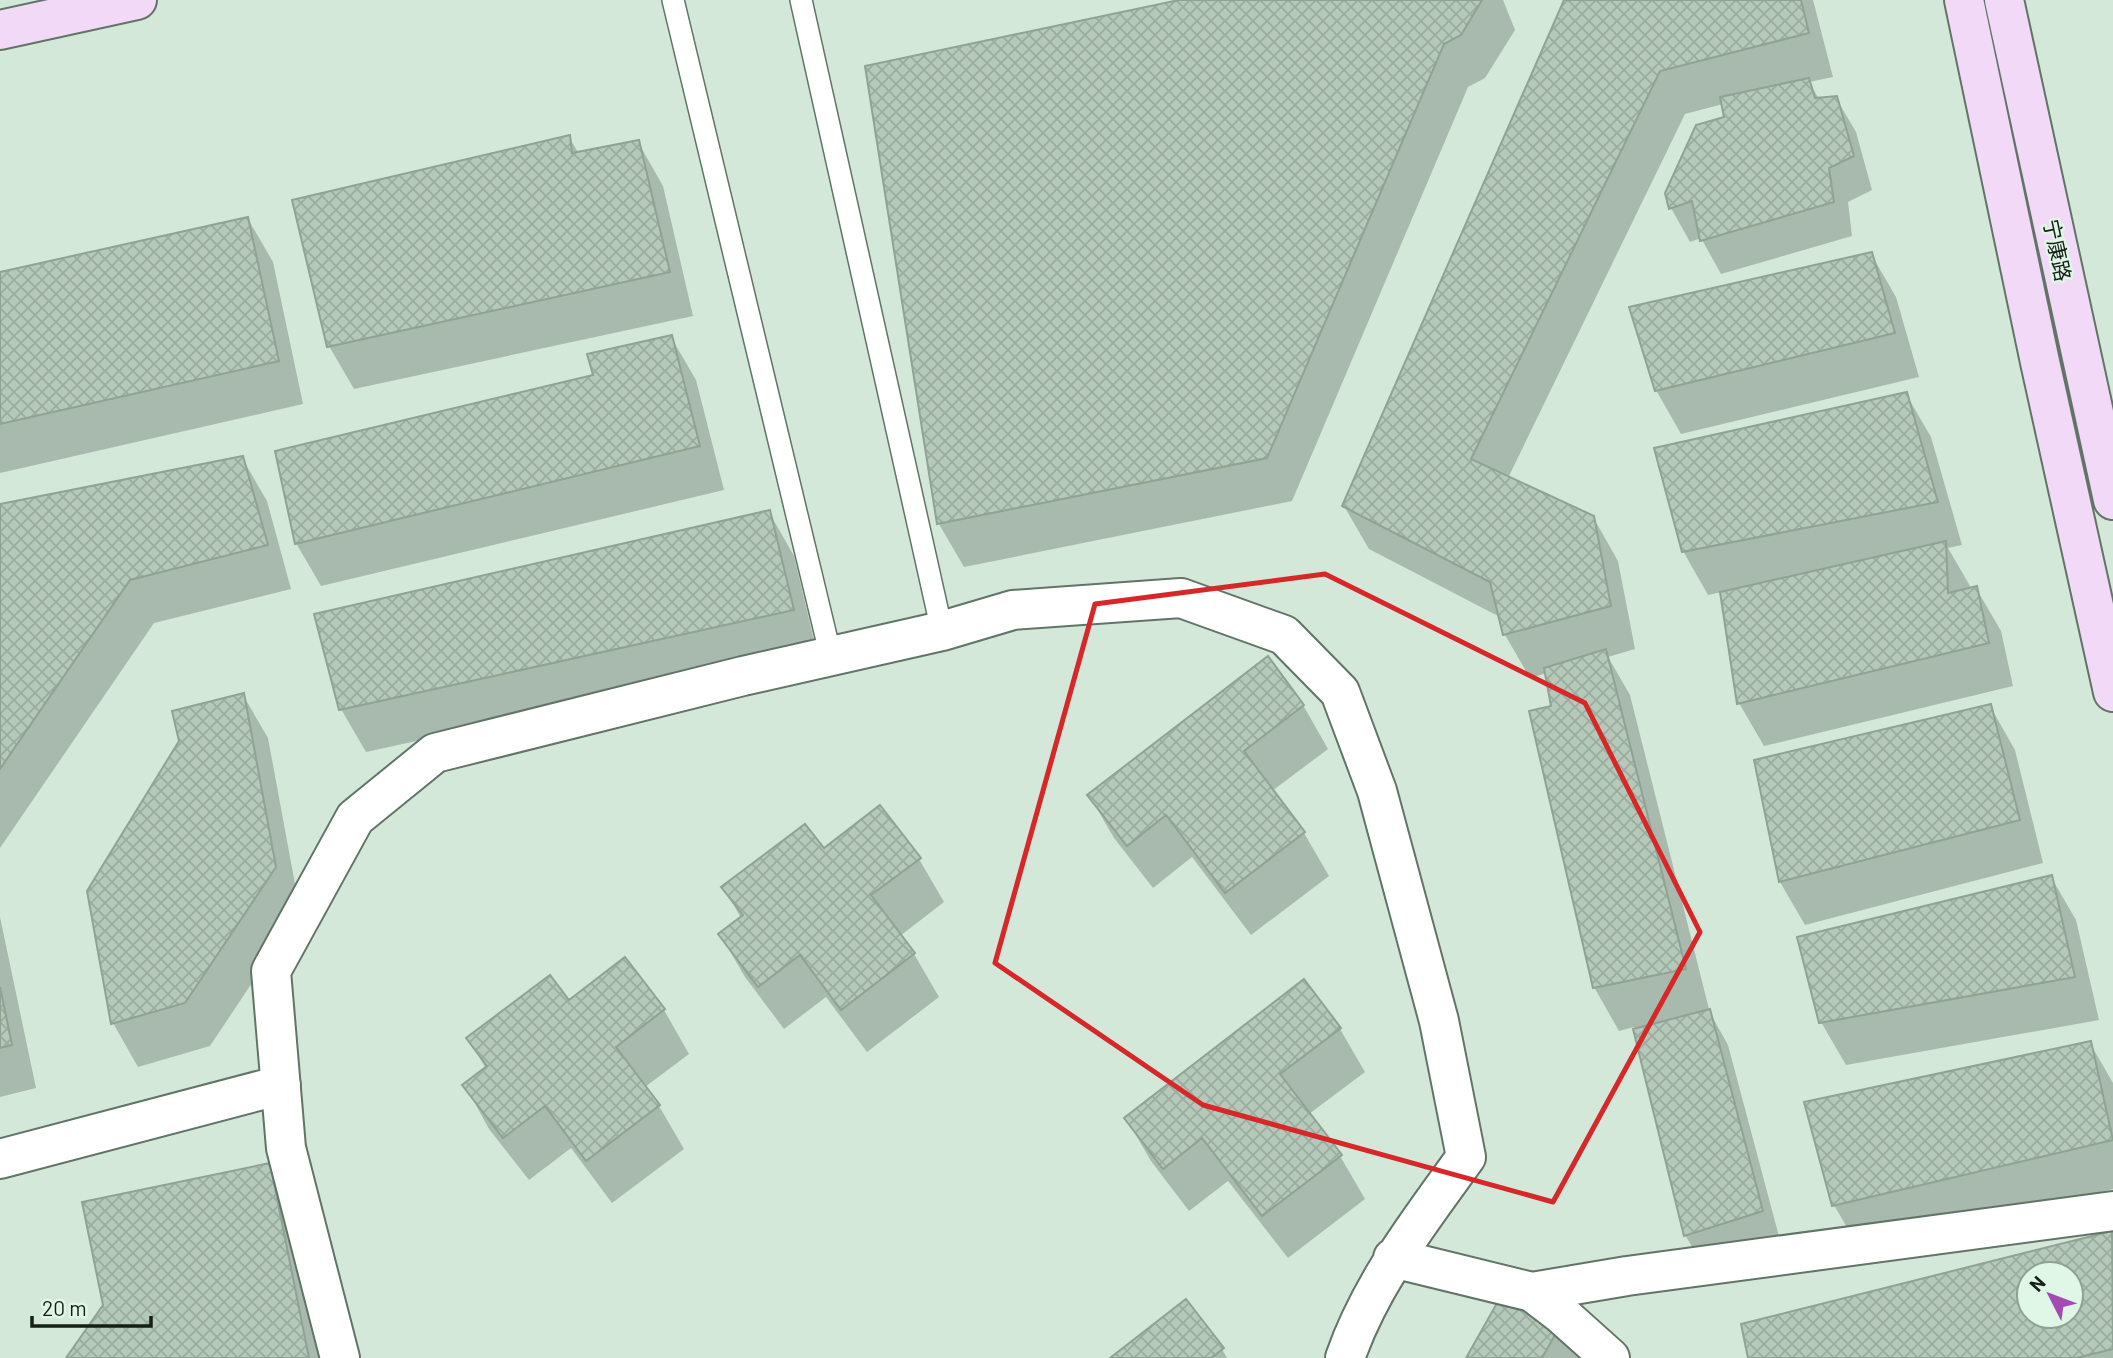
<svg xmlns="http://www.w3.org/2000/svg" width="2113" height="1358" font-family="Barlow,'Noto Sans SC',sans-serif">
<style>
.shadow{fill:#0003;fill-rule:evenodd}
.building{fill:url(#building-cross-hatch);stroke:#8fa394;stroke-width:2;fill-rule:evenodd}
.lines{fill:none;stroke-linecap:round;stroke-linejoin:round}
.lane-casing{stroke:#617467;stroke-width:24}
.street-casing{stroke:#617467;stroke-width:42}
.secondary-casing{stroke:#617467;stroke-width:42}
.lane{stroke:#fff;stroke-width:21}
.street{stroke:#fff;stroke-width:38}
.secondary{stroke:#f2d9f7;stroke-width:38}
.marked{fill:none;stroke:#d62828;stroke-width:5;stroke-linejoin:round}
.labels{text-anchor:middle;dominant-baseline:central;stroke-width:5;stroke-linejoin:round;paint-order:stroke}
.street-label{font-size:21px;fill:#161e18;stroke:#e0f6e6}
</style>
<defs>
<pattern id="building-cross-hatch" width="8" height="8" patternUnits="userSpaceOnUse" patternTransform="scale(1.75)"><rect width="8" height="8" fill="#b4c9ba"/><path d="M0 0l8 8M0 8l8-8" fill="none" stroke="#9aac9f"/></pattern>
</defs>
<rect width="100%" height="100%" fill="#d3e8d9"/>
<path class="shadow" d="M1188,0H1503L1515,30L1485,78L1468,87L1292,501L964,567L939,524L867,67Z
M1566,0H1813L1833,77L1809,82L1819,99L1836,98L1856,132L1872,190L1848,202L1852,236L1721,274L1701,238L1690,242L1671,208L1666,193L1726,118L1723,104L1685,114L1508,478L1593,517L1618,561L1635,649L1608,657L1630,695L1710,1013L1728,1045L1781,1244L1705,1268L1685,1235L1634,1027L1619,1031L1594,987L1547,673L1530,678L1505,635L1500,617L1369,549L1344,506Z
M569,137L579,154L638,142L663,186L693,316L354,389L329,346Z
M248,219L273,262L303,404L0,473V274Z
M1871,254L1896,297L1919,377L1681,434L1656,390Z
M671,337L696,380L724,490L321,586L296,543L595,376Z
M1906,394L1931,437L1962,545L1948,548L1970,586V590L1976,588L2001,631L2013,686L1764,746L1739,703L1722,592L1708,595L1683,551Z
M242,458L267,501L291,589L154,623L0,848V506Z
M769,512L794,556L817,653L366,752L341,709Z
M243,695L268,738L300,911L210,1046L138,1067L113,1023Z
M1303,705L1328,749L1272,791L1304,833L1329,876L1251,935L1192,857L1153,888L1114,838L1089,795Z
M1990,706L2015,750L2043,863L1805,925L1780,882L1756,762Z
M823,851L919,859L944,902L900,936L914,954L939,997L867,1052L826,997L784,1029L745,977L720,934L741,918L724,888Z
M2051,877L2076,920L2099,1020L1846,1065L1821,1022Z
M0,917L36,1088L0,1097Z
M625,959L664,1010L689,1054L645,1087L659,1106L684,1149L612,1203L571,1148L529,1180L489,1129L465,1085L486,1069L469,1039L569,1002Z
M1304,982L1340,1029L1365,1072L1309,1114L1340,1156L1365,1199L1288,1258L1228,1181L1189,1211L1151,1161L1126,1118Z
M2090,1043L2113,1083V1189L1859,1248L1834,1205Z
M269,1165L294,1208L324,1358H68Z
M2111,1233L2113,1236V1358H1749ZM2029,1274H2071V1316H2029Z
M1505,1291L1581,1356L1580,1358H1468Z
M1222,1349L1227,1358H1113Z"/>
<path class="building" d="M1179,0H1482L1461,35L1444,44L1267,458L937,524L865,66Z
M1564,0H1801L1809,33L1660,71L1471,459L1594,516L1611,606L1503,635L1490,582L1342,506Z
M1809,78L1815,98L1837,96L1854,156L1829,168L1834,202L1700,241L1692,201L1669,209L1665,193L1696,125L1724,117L1720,97Z
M570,135L572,153L639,140L670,272L327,347L292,200Z
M248,217L279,361L0,424V272Z
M1872,252L1895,333L1655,391L1629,307Z
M672,335L700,446L295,544L275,451L593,375L587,354Z
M1907,392L1938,502L1682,552L1654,448Z
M243,456L268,545L130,580L0,769V504Z
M770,510L794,610L339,710L314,614Z
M1946,541L1948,593L1977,586L1989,643L1737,704L1720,592Z
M1606,649L1686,969L1593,988L1529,711L1551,706L1544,668Z
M1268,656L1304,705L1244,751L1305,832L1225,893L1166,815L1127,846L1087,795Z
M244,693L276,867L185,1003L111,1024L87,891L179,741L172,711Z
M1991,704L2020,820L1779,882L1754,760Z
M880,805L921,858L871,895L915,953L841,1010L800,955L758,987L718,934L743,915L721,887L805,824L824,848Z
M2052,875L2075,977L1819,1023L1797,937Z
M625,957L665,1009L616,1047L660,1105L586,1161L545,1106L503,1138L462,1085L487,1066L466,1038L550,975L569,1000Z
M1304,979L1341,1028L1280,1074L1342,1155L1262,1216L1202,1138L1163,1169L1124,1118Z
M0,987L12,1045L0,1048Z
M1710,1009L1763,1211L1684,1236L1633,1029Z
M2091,1041L2113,1140L1832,1206L1804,1102Z
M270,1163L309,1358H66L103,1305L82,1202Z
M2112,1231L2113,1349L2076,1358H1748L1741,1324ZM2029,1274H2071V1316H2029Z
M1505,1289L1563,1321L1542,1358H1466Z
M1186,1299L1224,1348L1211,1358H1110Z"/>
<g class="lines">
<defs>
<path id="lane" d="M673,0L831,657
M801,0L942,631"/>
<path id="street" d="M0,1159L281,1085
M1393,1258L1532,1292L1627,1276L2113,1211
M1532,1292L1561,1314L1610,1358
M340,1358L286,1148L271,971L355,818L435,753L743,676L942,631L1013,610L1181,598L1284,635L1340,692L1377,791L1439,1021L1466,1157C1420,1221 1371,1283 1345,1358"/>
<path id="secondary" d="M1964,0L2040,362L2113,692
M2004,0L2113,500
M0,30L137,0"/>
</defs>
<use href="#lane" class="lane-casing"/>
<use href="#street" class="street-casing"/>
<use href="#secondary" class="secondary-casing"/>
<use href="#lane" class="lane"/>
<use href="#street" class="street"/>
<use href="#secondary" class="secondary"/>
</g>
<path class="marked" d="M1325,574L1585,703L1700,932L1553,1202L1203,1105L995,963L1095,604Z"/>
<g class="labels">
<g class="street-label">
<text transform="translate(2058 250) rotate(78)">宁康路</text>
</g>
</g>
<g transform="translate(2050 1295) rotate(312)"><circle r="33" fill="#e0f6e6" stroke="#8fa094" stroke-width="2"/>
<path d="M0-5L12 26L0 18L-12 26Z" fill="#a44ab6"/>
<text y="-10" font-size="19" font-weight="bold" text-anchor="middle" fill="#161e18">N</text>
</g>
<path d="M32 1316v10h119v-10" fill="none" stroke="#161e18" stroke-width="3.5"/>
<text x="42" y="1316" font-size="21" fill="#161e18" stroke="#e0f6e6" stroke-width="5" paint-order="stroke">20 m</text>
</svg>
